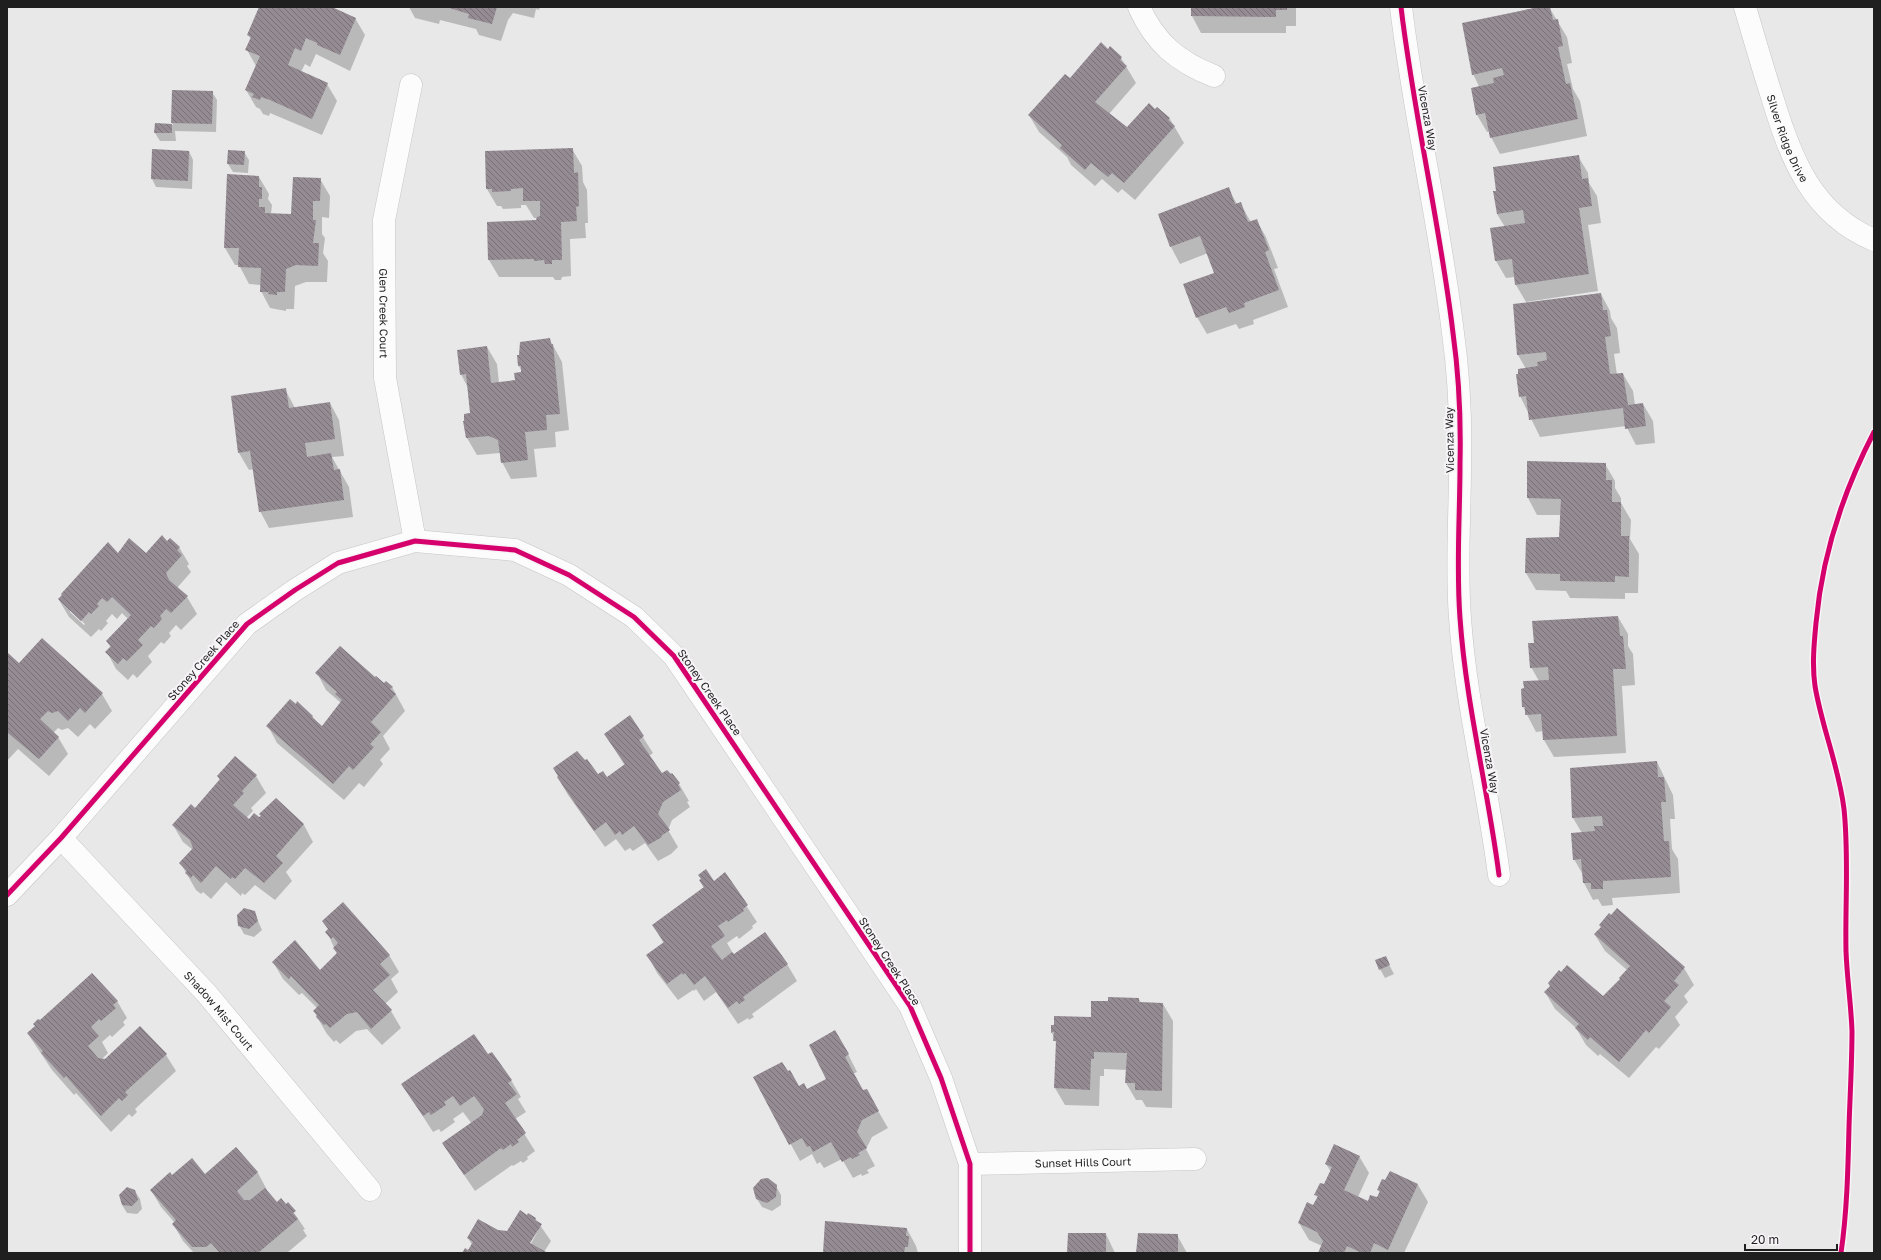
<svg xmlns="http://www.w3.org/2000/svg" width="1881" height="1260" font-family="'Golos Text',sans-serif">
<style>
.shadow{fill:#0003;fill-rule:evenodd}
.building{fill:url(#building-back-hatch)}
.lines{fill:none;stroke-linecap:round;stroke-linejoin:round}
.street-casing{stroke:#c6c5c6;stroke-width:23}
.street{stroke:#fcfcfc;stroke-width:22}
.cycleway-casing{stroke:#f6f4f7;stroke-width:8}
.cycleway{stroke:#d6006c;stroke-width:5}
.labels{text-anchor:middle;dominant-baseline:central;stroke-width:4;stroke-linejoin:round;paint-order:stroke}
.street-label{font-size:11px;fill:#201f20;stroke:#f6f4f7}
</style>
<defs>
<pattern id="building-back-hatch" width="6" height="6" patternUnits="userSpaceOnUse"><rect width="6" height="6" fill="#948b93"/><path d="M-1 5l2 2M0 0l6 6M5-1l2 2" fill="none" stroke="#787178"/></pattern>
</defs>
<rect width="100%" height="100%" fill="#e9e8e9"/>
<path class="shadow" d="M260,7H329L355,18L365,35L350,71L316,54L310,67L305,64L301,72L327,84L337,101L322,135L270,113L269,116L263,114L260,109L256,107L246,90L256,66L247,50L251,39L248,35Z
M409,7H540L539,10L536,9L534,18L513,13L508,20L501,41L479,35L476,29L440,20L439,24L415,18Z
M1192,7H1296V26H1286V33H1201L1192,16Z
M1544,7H1549L1567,37L1572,63L1567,64L1573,89L1580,101L1587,136L1500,154L1491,137L1490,131L1487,132L1477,115L1472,89L1479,86L1473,74Z
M1110,48L1121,58L1136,83L1109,114L1127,129L1157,109L1170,119L1184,143L1135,200L1122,189L1118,193L1102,179L1095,186L1071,165L1067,157L1039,132L1029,115L1070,79Z
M212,92L217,100L216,132L175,131L176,141H160L155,133L156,124L173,125L172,123Z
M572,149L582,166L583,182L587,190L588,223H585L586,238L570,239L571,276L562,277L561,280H555L553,277H499L489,260L488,223L537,221L538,218H534L526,205H521V208L503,209L501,206H497L487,189Z
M153,150L189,151L193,160L192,189L156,187L152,179Z
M244,152L249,160L248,173L233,172L228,164Z
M1578,156L1588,173L1589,183L1597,196L1601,223L1588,225L1598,291L1526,302L1516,285L1515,277L1506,278L1496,261L1492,229L1505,227L1497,214Z
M259,177L269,194L268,199L272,205L271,214L292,215L320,179L330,196L329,218L322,217V234L325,238L323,253L328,261L327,282H306L295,286L294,309H286V311L270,308L261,291V285L249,284L239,265H235L225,248Z
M1228,188L1237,204L1240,203L1251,222L1256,220L1266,237L1278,268L1274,269L1288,307L1253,320L1254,324L1239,329L1236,324L1207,334L1197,317L1215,273L1208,253L1180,264L1171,247Z
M1601,294L1610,311L1611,318L1617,328L1620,353L1614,354L1617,375L1623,374L1633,391L1635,405L1643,404L1653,421L1655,443L1636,445L1626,426L1540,437L1520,396L1526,369L1518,355L1514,305Z
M550,340L562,362L569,430L555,432L556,447L534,449L537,477L511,479L502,462L500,453L477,455L467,438L464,422L471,414L468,388L461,374L487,347L497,364L499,383L516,381L522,372L519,366Z
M285,389L295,408L330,403L339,420L344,456L332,457L349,487L353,517L269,528L260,511L254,469L249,470L239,453Z
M1605,464L1615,481V488L1621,498V503L1631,520L1630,539L1639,554L1638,593H1625V599L1570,598L1566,591L1536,590L1526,573L1527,539L1560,538L1561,515H1537L1528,498Z
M168,542L179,547L189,564L187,566L191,572L177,588L187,597L197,614L181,630L176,625L169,633L171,636L164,644L161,642L148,656L152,662L137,678L133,674L128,680L116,669L107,652L111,648L107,642L128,619L122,613L117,619L112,614L106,621L108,623L101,631L99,629L91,637L69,617L59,600L118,554H146ZM70,610L85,624L84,625L70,612Z
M1618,617L1628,634V646L1633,654L1635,685L1622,686L1626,753L1554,757L1544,740V731L1536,732L1523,707L1539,681L1531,667L1535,643Z
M7,656L19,664L102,694L112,711L95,729L90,724L78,737L68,728L62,730L58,728L53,733L58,737L68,754L49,776L18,749L7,761Z
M317,673L375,679L392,687L405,711L383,736L390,749L380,760L383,764L364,787L359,783L344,800L277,743L268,726L312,716L322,728L341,703L326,690Z
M630,717L653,753L649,756L662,775L679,784L689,801L687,802L690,807L672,820L668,830L678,847L671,854L658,861L645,843L633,851L630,848L625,851L616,839L605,847L568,795L558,778L598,776L606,779L625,766L605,734Z
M1657,762L1673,795L1675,819H1670L1672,849L1678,859L1680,893L1612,898L1613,905L1602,906L1598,899L1593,900L1584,883L1583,875L1574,859L1582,833L1573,818L1571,769Z
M218,776H256L266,793L251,808L253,811L246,818L249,821L259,819L276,800L304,825L313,842L286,872L292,881L275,900L255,885L245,895L242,893L241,896L226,882L211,899L203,892L201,894L196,890L181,864L193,850L183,842L173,825L195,809L220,781Z
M725,874L757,922L752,926L753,928L739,939L737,936L727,943L734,955L787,964L797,981L752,1014L754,1017L749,1020L748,1018L738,1024L716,992L704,1001L696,989L694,991L693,990L678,1000L657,973L648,956L664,944L653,925L704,888L700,881L714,882Z
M1617,909L1684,968L1694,985L1684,996L1688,1002L1675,1017L1680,1025L1659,1049L1656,1047L1629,1078L1600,1054L1598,1056L1586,1045L1576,1028L1555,1009L1545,992L1603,998L1621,980L1627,970L1605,951L1595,935Z
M254,912L262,930L254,937L244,934L239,925Z
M327,932L389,955L399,972L391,979L398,992L385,1004L391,1011L401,1028L382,1045L367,1029L356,1031L340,1044L336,1040L334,1042L327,1034L317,1017L314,1011L317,1008L302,993L299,995L283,979L273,962L320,971L337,954Z
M1385,957L1394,974L1385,978L1380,969Z
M1139,999L1141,1003L1163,1004L1173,1021L1172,1108L1146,1107L1142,1100H1136L1126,1083L1127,1070L1104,1069V1076H1100L1099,1106L1065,1105L1055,1088L1057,1045L1052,1033L1092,1018L1109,1002Z
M117,1001L127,1018L123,1022L125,1025L112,1037L110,1035L102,1042L108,1053L102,1059L166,1055L176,1071L135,1109L137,1112L132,1117L129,1114L111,1132L76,1093L74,1095L52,1070L28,1034L40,1022Z
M845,1048L857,1072L853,1074L863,1092L866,1090L888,1128L872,1137L866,1149L875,1166L867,1170L869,1173L862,1176L861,1174L853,1178L842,1159L824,1168L820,1162L817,1164L812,1154L800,1161L754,1077L807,1090L827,1079Z
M488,1055L511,1080L521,1097L518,1099L526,1112L515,1119L535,1151L527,1157L528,1159L523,1163L521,1161L513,1166L512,1165L475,1191L443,1144L472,1124L463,1112L453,1119L455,1122L441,1132L439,1129L433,1132L402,1084Z
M236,1148L258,1173L267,1190L266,1191L277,1203L286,1206L288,1204L305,1229L303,1230L307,1236L287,1253H194L183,1241L173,1224L175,1223L161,1207L151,1190L172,1177L205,1175Z
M1359,1156L1369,1173L1358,1197L1368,1202L1377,1199L1380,1193L1378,1190L1391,1172L1418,1185L1428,1202L1404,1253H1319L1322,1246L1309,1240L1299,1223L1314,1206L1318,1198L1315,1194L1324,1186L1331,1172L1326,1164Z
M776,1186L781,1195V1205L772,1211L762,1207L757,1199Z
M135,1191L140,1199L142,1209L137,1214L127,1213L122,1205Z
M527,1216L535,1218L551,1241L544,1252L546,1253H463L468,1251L472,1245L468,1238L497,1231L508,1232ZM536,1231H538L529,1247L527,1246Z
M907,1229L916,1246L918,1253H824Z
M1106,1234L1115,1253H1068Z
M1177,1235L1187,1253H1137Z"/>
<path class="building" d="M259,7H332L356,18L340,55L317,45V43L306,38L301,51L295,48L288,65L328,83L312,119L270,100L261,97L260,100L252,97L254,94L245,90L260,56L245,50L251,37L247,35Z
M446,7H497L492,24L468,18L469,14Z
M1191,7H1287V10H1276V17L1191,16Z
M1539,7H1550L1553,20L1558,19L1563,46L1558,47L1566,84L1570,83L1578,119L1490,138L1485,113L1476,115L1471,88L1494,83L1493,78L1504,75L1502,68L1472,75L1462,23Z
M1101,42L1108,49L1110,46L1122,57L1120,60L1127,66L1095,102L1127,127L1149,103L1155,109L1157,107L1170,118L1168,120L1175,126L1124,183L1112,173L1108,177L1091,163L1085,170L1060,148L1062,145L1028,115L1065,74L1070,78Z
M172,90L213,91L212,124L171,123Z
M155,123L172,124V133H154Z
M573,148L574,173L578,172L579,206L576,207L577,221L561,222L562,260H552V264H545L544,260L534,261V259L488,260L487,222L536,220L537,217L540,216V201H523V188L511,189V191L492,192V189H486L485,151Z
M152,149L189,151L188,181L151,179Z
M228,150L245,151L244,165L227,164Z
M1579,155L1582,179L1588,178L1592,206L1579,208L1589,274L1515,285L1512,259L1495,261L1490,228L1525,223L1523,210L1497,214L1493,191H1496L1493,167Z
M227,174L259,176V187H262V199H259V207H265V213L291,214L293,177L321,178L320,201H313V220H316L313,243H319L318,266L296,265L286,269L285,292H277V295L268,294L269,292H260L261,268L238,267L239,248H224Z
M1229,187L1235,204L1241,202L1248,222L1257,219L1269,250L1265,252L1279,290L1244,303L1245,307L1229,313L1226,307L1196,318L1183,284L1214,273L1200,236L1170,247L1158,214Z
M1601,293L1603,310H1607L1611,336L1605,337L1610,374L1623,373L1628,405L1643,403L1646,426L1625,429L1623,408L1529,420L1526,396L1519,397L1516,374H1518V369L1538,366L1537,362L1547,360L1546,352L1517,355L1513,304Z
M550,338L551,344H553L560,414L546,415L547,430L525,432L528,460L501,463L498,440L489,436L466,438L463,421H464V414L470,413L466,374L460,375L457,350L487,346L491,383L515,380L514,373L521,372V366H518L517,355H519L520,342Z
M286,388L289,408L330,402L335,439L305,443L307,457L331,453L334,470L340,469L344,500L259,512L250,451L238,453L231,396Z
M1527,461L1606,463V480H1612V502H1621V536H1629V577L1615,576V582L1560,581V574L1525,573L1526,538L1559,537L1561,499L1527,498Z
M162,535L167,541L170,538L180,547L177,550L182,555L166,573L169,580L188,596L171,613L166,609L160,616L162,619L154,628L151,626L138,640L143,645L127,661L123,658L118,664L105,652L111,646L106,641L131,615L112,597L107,602L102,598L97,604L99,606L91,614L89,612L81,621L58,599L62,595L61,594L108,542L118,553L129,538L146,553Z
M1618,616L1620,636H1623L1626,669H1613L1617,736L1543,740L1541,714L1525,715V707H1522L1521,689L1524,688L1523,681L1549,680L1548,667L1530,668L1528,643H1534L1532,621Z
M42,638L103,693L85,713L80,708L68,721L58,711L52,713L48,711L40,719L59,737L39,759L8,733L7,734V654L8,653L19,663Z
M340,646L375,677L376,676L384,683L386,681L393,687L390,689L396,694L371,722L381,732L370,744L374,747L353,770L349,766L333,784L266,726L290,699L296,704L297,701L313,716L312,717L322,726L342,700L335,694L337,692L315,673Z
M630,715L644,736L639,740L646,750L662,773L667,770L671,774L672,773L680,783L678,785L681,790L663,802L658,814L670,830L661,836L662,837L648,845L634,826L622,835L620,831L615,835L606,822L594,831L557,777L558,776L553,768L577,751L585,760L587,759L598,774L603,771L607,777L625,764L604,734Z
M235,756L257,775L242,791L244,793L233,805L249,819L254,813L259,817L261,816L259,814L276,798L304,824L276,856L283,863L264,883L245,868L235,879L232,877L231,879L216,866L201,883L193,875L191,878L185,873L187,871L179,863L193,848L190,840L172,825L191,804L195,808L220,779L217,776Z
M1657,761L1658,777H1664L1666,802H1661L1664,841H1669L1671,877L1603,881V889H1591V883H1583L1581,859L1573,860L1571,833L1595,831L1594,826H1603L1602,816L1572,818L1570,768Z
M706,869L714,881L725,872L748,905L743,909L744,911L728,922L727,920L718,926L725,936L711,946L722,960L732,952L734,954L765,932L788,964L743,997L745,1000L739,1004L737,1001L728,1008L705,976L694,985L685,973L683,975L682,973L667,984L646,955L664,942L652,925L704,887L699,880L701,879L698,875Z
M343,902L390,955L380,964L390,975L373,990L392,1010L371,1029L357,1012L347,1014L330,1028L326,1024L324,1025L316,1017L317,1015L313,1011L319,1005L291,976L289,979L272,962L295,940L320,970L337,953L333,948L338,943L333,937L331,939L325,932L328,929L322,921Z
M244,908L255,911L258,921L249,929L238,926L237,915Z
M1617,908L1685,967L1674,981L1679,985L1664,1001L1671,1007L1649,1033L1646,1030L1619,1062L1590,1037L1588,1040L1575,1028L1579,1024L1544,992L1550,986L1548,983L1559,970L1561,972L1567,965L1603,996L1620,979L1619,978L1630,966L1594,934L1601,927L1599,925L1609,913L1611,915Z
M1386,956L1390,965L1379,970L1375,960Z
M92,973L118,1001L113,1005L116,1008L101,1021L99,1019L91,1027L99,1036L88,1046L98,1058L105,1059L140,1026L167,1054L125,1092L128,1095L122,1101L119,1098L101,1116L66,1076L64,1078L41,1053L43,1051L27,1033L35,1026L33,1024L38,1019L40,1020Z
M1108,997L1139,998V1002L1163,1003L1162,1091L1135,1090V1083H1125L1127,1053L1094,1052V1059H1091L1090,1090L1054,1088L1056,1041H1053L1054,1032L1051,1033V1025H1054V1016L1091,1017V1001H1108Z
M835,1030L849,1054L845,1057L863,1090L867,1089L879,1111L862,1120L857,1132L867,1148L858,1153L860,1155L852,1159L851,1157L842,1162L831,1142L813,1152L810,1146L807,1147L802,1138L789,1145L753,1077L782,1062L788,1071L790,1070L799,1086L804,1083L807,1089L826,1079L809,1045Z
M474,1034L488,1054L492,1052L512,1080L508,1083L517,1094L505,1103L526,1133L517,1140L519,1142L512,1147L511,1144L503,1150L501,1148L464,1175L442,1143L482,1115L484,1109L474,1096L460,1106L453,1096L444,1102L446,1105L431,1115L429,1112L423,1116L401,1084Z
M1334,1144L1360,1156L1344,1190L1368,1201L1370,1195L1377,1197L1380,1191L1377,1190L1382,1179L1385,1180L1390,1171L1418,1184L1388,1250L1374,1243L1370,1253H1362L1347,1246L1344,1253H1318L1323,1241L1317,1232L1298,1223L1307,1202L1313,1205L1318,1196L1314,1195L1320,1183L1324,1184L1332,1167L1325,1164Z
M236,1147L258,1172L237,1191L244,1200H250L265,1188L277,1202L281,1198L286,1204L288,1202L296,1211L293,1213L298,1219L258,1253H220L211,1243L206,1247H192L172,1224L176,1220L150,1190L170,1172L172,1175L192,1158L205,1174Z
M768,1178L777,1185L776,1197L767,1203L756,1199L753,1188L761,1179Z
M127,1187L135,1190L138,1200L132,1206L122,1205L119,1195Z
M520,1210L527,1215L528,1213L536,1218L535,1220L542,1224L530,1243L548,1253H462L465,1248L468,1250L473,1242L467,1238L478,1219L498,1230L507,1231Z
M825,1221L907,1228L906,1236H909L908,1247H905L904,1253H823Z
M1068,1233H1106V1253H1067Z
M1138,1233L1178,1234V1253H1136Z"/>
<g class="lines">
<defs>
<g id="street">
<path d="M1139,7C1155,43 1178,62 1214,76"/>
<path d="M1401,7C1414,116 1440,224 1453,333C1459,376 1461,421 1460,464C1460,516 1456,567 1460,618C1466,705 1488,789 1499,875"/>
<path id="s1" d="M1745,7C1754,38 1763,69 1773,100C1791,159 1812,214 1874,240"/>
<path id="s2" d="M411,85L384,220L385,378L415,541"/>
<path id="s3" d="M61,838L207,994L370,1190"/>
<path d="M7,895L61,838L247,624L295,590L338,563L415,541L515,550L569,575L634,617L674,656L910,1006L941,1078L970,1164V1253"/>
<path id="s4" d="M970,1164L1195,1159"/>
</g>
</defs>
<use href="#street" class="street-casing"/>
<use href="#street" class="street"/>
<defs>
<path id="cycleway" d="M1401,7C1414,116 1440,224 1453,333C1459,376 1461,421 1460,464C1460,516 1456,567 1460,618C1466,705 1488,789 1499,875
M7,895L61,838L247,624L295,590L338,563L415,541L515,550L569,575L634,617L674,656L910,1006L941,1078L970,1164V1253
M1841,1253C1847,1212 1848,1169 1849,1127C1850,1095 1852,1063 1852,1031C1851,1004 1847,978 1846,951C1845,904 1849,856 1844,809C1839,767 1822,728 1815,686C1812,665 1814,644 1816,623C1822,556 1843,492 1874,432"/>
</defs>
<use href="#cycleway" class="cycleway-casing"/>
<use href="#cycleway" class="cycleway"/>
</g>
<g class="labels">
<g class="street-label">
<text transform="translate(1428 118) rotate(80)">Vicenza Way</text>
<text stroke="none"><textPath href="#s1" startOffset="138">Silver Ridge Drive</textPath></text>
<text stroke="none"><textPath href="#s2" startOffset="231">Glen Creek Court</textPath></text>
<text transform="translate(1449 440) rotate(-91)">Vicenza Way</text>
<text transform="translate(203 660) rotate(-49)">Stoney Creek Place</text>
<text transform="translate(710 692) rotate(55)">Stoney Creek Place</text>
<text transform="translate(1490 761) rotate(80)">Vicenza Way</text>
<text transform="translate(890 961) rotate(57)">Stoney Creek Place</text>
<text stroke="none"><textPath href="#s3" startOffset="234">Shadow Mist Court</textPath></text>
<text stroke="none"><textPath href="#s4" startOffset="113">Sunset Hills Court</textPath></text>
</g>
</g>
<rect width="1881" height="1260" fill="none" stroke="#201f20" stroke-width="16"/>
<path d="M1745 1244v6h92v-6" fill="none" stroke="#201f20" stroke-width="2"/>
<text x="1751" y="1244" font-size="12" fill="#201f20" stroke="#f6f4f7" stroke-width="3" paint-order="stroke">20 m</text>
</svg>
